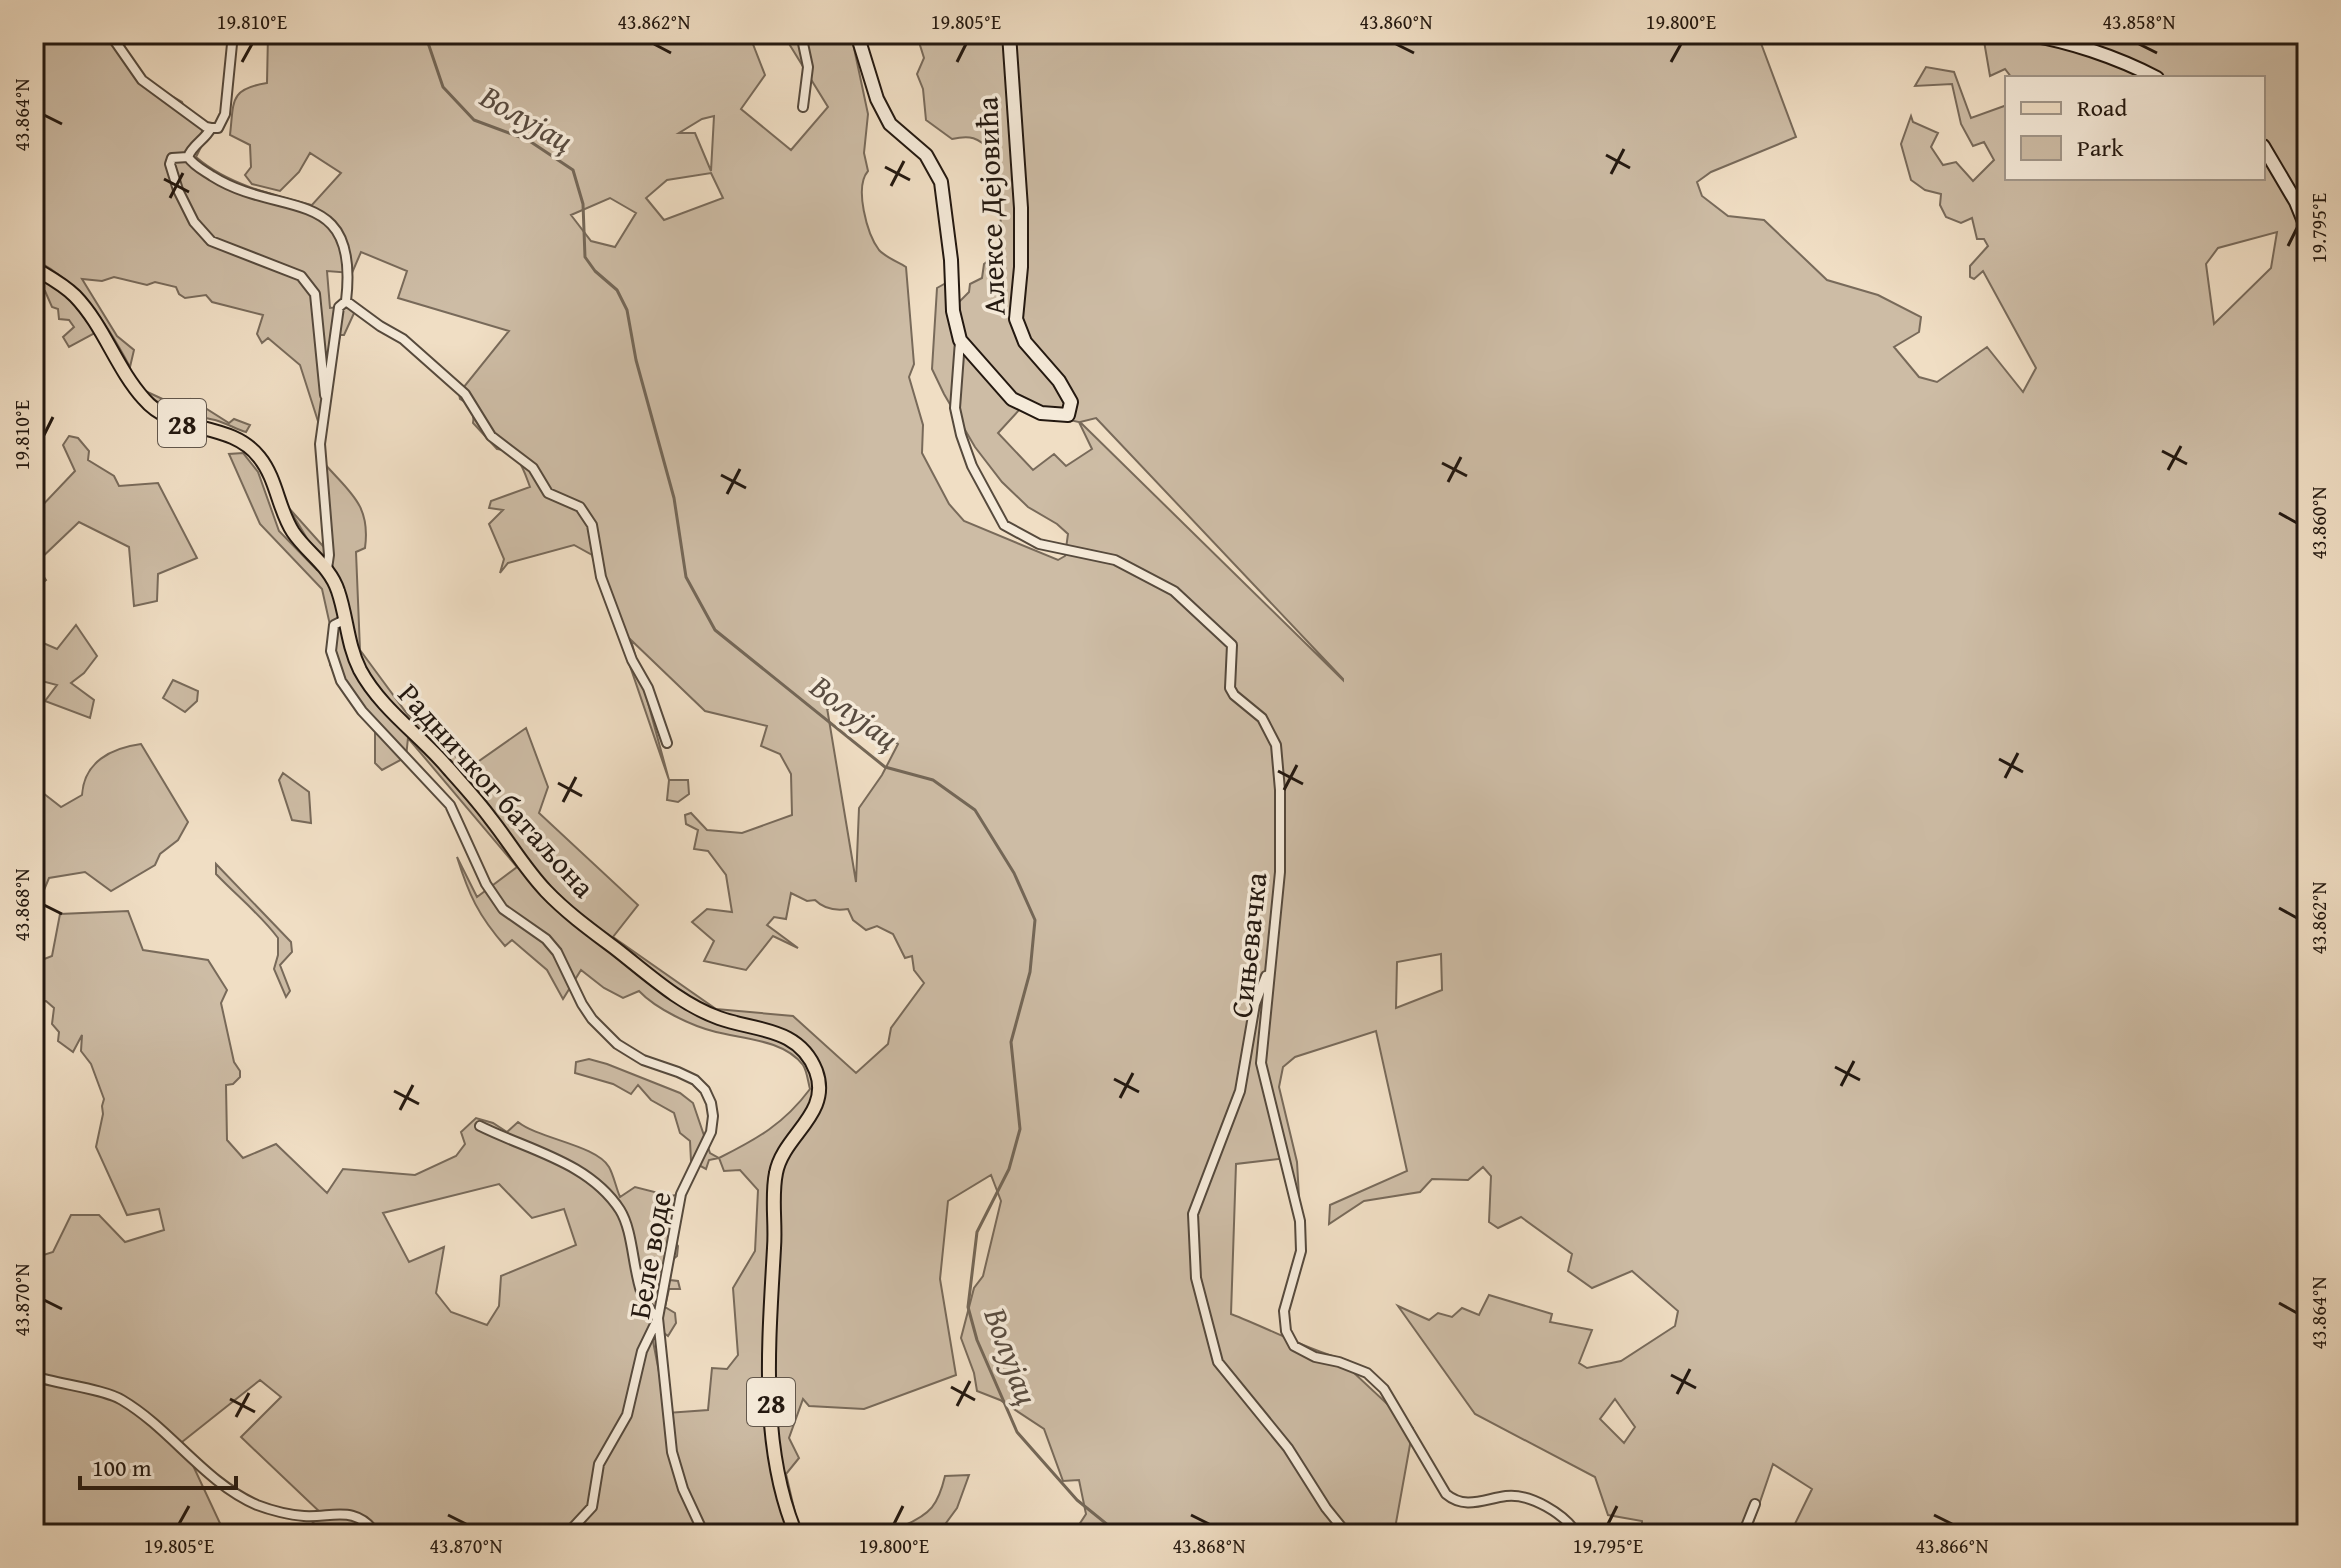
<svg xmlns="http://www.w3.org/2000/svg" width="2341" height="1568" font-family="'Gentium Book Plus',serif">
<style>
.green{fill:#cdbca5;stroke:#786a5a;stroke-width:2;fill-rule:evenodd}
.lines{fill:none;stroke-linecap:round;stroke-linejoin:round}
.stream{stroke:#746757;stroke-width:3}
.street-casing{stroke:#564a3d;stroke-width:12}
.secondary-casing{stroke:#231810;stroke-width:16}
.primary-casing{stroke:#231810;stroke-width:16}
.street{stroke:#f5ead9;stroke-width:8}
.secondary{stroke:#f5ead9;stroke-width:12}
.primary{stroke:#f0dec4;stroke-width:12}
.ticks{fill:none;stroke:#231810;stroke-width:3}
.labels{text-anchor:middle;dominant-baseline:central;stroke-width:7;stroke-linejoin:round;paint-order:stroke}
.shield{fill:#f5ead9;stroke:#62574c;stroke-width:2}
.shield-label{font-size:28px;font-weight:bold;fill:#231810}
.street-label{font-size:30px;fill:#231810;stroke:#f5ead9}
.water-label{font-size:32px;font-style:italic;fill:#594c40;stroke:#f5ead9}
.neatline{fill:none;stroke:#231810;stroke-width:3}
.ticks-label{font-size:20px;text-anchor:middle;fill:#231810}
</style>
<rect width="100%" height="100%" fill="#f0dec4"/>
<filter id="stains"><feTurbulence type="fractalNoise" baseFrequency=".0025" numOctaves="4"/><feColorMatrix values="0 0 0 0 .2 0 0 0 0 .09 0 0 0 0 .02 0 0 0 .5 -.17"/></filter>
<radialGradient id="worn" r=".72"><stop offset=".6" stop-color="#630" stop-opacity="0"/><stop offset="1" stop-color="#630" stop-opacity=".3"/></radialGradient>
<path class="green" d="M34,34H129L121,54L149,83L182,102L185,110L202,128V145L196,157C227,184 272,195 312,205L341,173L310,153L299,172L280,191L252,184L245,175L251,167L250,145L230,135C234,101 229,89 267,83L268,34H749L765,75L741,109L791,150L828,107L783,34H851L868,114L864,153L868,171C854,187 867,234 879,250C885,257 898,262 906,267L914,364L909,377L923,425L922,453L949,504L964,521L1058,560L1065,556L1068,534L1057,524L1028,507L1002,482L975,447L944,394L932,369L937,288L946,283L956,336L955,346L965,352L958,303L969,292L970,284L982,278L984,264L998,253C998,232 1005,207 999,187C994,170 987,171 991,151C978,137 970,135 952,139L926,120L923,89L917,74L924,58L919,42L922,34H1772L1759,38L1796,137L1711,172L1697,182L1702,196L1728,216L1764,220L1827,280L1878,295L1921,317L1919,332L1894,347L1919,377L1937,382L1987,347L2023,392L2036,368L1983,271L1974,279L1970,277V266L1988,246L1984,239H1977L1972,218L1961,223L1946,217L1940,205L1941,194L1925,190L1911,180L1901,144L1911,116L1913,122L1938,133L1931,147L1943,165L1956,162L1973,181L1994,160L1984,142L1973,146L1961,124L1952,84L1915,86L1926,67L1954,72L1971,118L2007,105V178H2263V78H2012L2005,69L1990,76L1984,41L1945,34H2307V243L2301,248L2307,254V1186L2304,1189L2307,1192V1534H1790L1812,1489L1773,1464L1749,1534H1642V1521L1608,1515L1595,1477L1475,1414L1398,1306L1429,1320L1438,1313L1452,1317L1462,1308L1479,1315L1489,1295L1552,1314L1550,1322L1592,1330L1579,1363L1587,1368L1621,1361L1675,1326L1678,1311L1632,1271L1592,1288L1568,1271L1572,1254L1521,1217L1498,1228L1489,1222L1491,1176L1483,1167L1468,1180L1432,1179L1420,1192L1364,1201L1329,1224L1330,1205L1407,1171L1376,1031L1295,1057L1283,1067L1279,1087L1297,1162L1299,1197L1287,1158L1236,1164L1231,1314C1270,1329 1308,1350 1349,1361L1354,1373L1413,1428L1394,1534H1073L1086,1514L1079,1480L1063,1481L1044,1429L1000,1400L977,1391L974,1373L961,1338L974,1288L983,1276L1001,1201L991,1175L948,1201L940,1279L956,1375L864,1409L809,1406L803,1399L789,1438L799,1458L786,1474L800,1534H301L322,1514L241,1437L281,1397L260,1380L182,1442L225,1534H34V1258L53,1252L71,1215H99L125,1242L164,1230L159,1209L127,1215L96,1147L103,1114L102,1106L104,1099L91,1064L81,1051L82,1035L73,1052L58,1041L59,1032L52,1024L54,1008L46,1001L34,1002V963L52,956L60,914L128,911L143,950L208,960L227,990L221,1003L234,1062L240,1071V1077L233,1084L226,1085L227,1140L243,1158L276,1144L327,1193L343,1169L415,1175L456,1156L465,1144L461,1132L476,1118L493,1123L507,1132L518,1122C539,1139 596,1145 609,1167C614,1176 616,1188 620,1197L635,1187L670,1196L677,1195L673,1240L678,1246L677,1256L671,1261L670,1280L678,1281L680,1289H669L665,1307L675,1313L676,1323L668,1336L656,1327L652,1336L667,1413L708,1410L712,1368L727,1369L738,1355L733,1288L755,1251L758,1190L740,1170L724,1171L719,1158L709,1160L706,1169L691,1161L690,1141L680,1133L674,1113L651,1100L638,1085L631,1094L613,1084L575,1073L576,1062L589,1059L607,1064L680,1093L693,1103L710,1153L719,1158C757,1139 784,1124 810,1089C808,1082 807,1071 803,1065C784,1040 744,1039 716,1032C692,1026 656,1009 639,991L623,998L604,988L581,970L563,999L547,970L512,940L505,946C478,915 469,895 457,857L477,897L517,867L408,738L406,757L382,770L375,763V731L330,665V625L322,589L260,524L229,454L243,453L258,472L279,531L317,570L335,571L308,540L288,507L331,555L323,462C349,492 371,504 365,548L356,552L360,650L408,715L469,768L526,728L548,787L539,813L638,905L613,937L716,1009L793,1016L856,1073L888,1044L891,1028L924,983L914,970L912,956L905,958L893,934L877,926L866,930L853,920L848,909C835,911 824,909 815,900L807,901L791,893L786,919L774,917L767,925L798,948L773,936L746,970L704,961L714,941L692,922L707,909L732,912L726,875L708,851L694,849L698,830L686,824L685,815L691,813L707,830L742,833L792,815L791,774L780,754L761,746L767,726L705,711L631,640L669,780H688L689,794L678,802L667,800L669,780L592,555L574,545L508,563L500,573L504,559L489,524L503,510L489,508L491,501L530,487C523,468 519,451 497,449L473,423C475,413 469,404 460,399L459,393L509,331L398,298L407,271L361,252L352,273L327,271L330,308L348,306L355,311L344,335H340L328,390L324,440L300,365L268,338L262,343L257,334L263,315L212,302L206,295L185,298L179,294L176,287L155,282L147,285L114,277L102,281L82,279L117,336L134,350L130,367C105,320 82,285 34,259ZM714,116L711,171L695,133H679L702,119ZM711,173L723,198L664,220L646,198L667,180ZM610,198L636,213L615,247L591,241L571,215ZM2277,232L2271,268L2214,324L2206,264L2218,248ZM1020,409L1079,422L1092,449L1066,466L1054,454L1033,470L998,433ZM1096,418L1343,679V680L1080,422ZM827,708L858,718L898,744L882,775L859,808L856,882ZM1441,954L1442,990L1396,1008L1397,962ZM499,1184L532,1218L564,1209L576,1245L501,1276L499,1306L487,1325L451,1312L436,1293L444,1247L409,1262L383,1213ZM1615,1399L1635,1427L1624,1443L1600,1419Z
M34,273C65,291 75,303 95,333L69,347L63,337L74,327L69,320L59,319L58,309L52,307L45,291L34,284Z
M143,390L182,408L191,399L229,423L234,419L250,425L246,432C236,429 226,423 215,420C183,412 168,414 143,390Z
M69,436L78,438L89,451L88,460L114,476L119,486L158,483L197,558L158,574L157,601L134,606L129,547L79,522L35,564L46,580L41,584L34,575V510L37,511L75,471L63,445Z
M76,625L97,656L84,673L71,683L94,700L90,718L45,701L57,685L34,679V639L57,649Z
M173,680L198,691L197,701L185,712L163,698Z
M141,744L188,822L178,840L160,854L155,865L111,891L85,872L49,878L44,890L34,896V786L61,807L82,795C84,762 111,748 141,744Z
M283,773L309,792L311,823L292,820L279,780Z
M216,864L291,942L292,952L280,965L290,991L286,997L274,969L278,955V938C260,914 237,896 216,874Z
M969,1475L957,1508L938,1534H911L903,1526C931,1514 938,1505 945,1476Z"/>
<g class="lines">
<path class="stream" d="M425,34L443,87L474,120L528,140L573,170L583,204L585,257L595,271L617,290L627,310L636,360L674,498L686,577L715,630L885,767L933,780L975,810L1014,873L1035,920L1030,972L1011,1042L1020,1129L1009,1169L977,1232L968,1307L977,1340L1017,1432L1077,1500L1119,1534"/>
<defs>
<path id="street" d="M110,34L142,80L206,127L211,128C205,140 192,145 188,157C194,166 203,170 212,176C280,219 360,183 346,301
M801,34L808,67L803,107
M211,128H218L225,114L233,34
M188,157L172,158L170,164L178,190L194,222L211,241L301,276L315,294L325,395
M346,301L380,326L403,339L465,394L491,436L533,468L548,493L580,507L592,525L601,577L632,660L648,688L667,743
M960,341L955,408L961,435L972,466L1004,525L1039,544L1115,560L1174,591L1232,645L1230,688L1234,695L1262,718L1276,745L1280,790V872L1261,1063L1300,1221L1301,1251L1284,1311L1286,1331L1294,1346L1315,1357L1339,1362L1367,1373L1384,1389L1446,1494C1465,1510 1484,1499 1506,1496C1530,1493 1565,1514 1577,1534
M327,569L329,555L320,444L339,307L346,301
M344,620L334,625L331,651L341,681L362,711L450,805L486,884L503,909L546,939L557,952L582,1004L592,1019L617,1044L643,1060L678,1072L695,1080L705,1090L711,1103L713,1116L711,1132L681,1194L658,1318L672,1452L683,1489L704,1534
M1266,976L1255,1004L1240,1091L1193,1214L1196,1278L1218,1362L1288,1448L1326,1508L1347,1534
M480,1126C528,1150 589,1162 620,1210C638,1239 630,1297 658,1318L642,1351L627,1415L599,1464L592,1507L567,1534
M34,1376C57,1384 104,1389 122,1400C171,1429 204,1482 257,1505C270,1510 290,1515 304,1516C332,1518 356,1504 376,1534
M1743,1534L1755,1504"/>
<path id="secondary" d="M857,34L877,99L890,124L926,155L941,182L951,260L953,311L960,340L1012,399L1041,413L1068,415L1071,402L1059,381L1025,342L1016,319L1021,267V208L1009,34
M2022,34C2065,39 2119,58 2157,78
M2263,146L2296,202L2307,229"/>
<path id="primary" d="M34,268C49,277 63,284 75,296C104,326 116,368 144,399C174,435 230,420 259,457C277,479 278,509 293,532C307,553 330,566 338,591C347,617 347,644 360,670C381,709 420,735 448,768C463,785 478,801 491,819C510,843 525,869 546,891C567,913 592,931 616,949C648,974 680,1004 719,1018C755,1031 799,1027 816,1071C832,1114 783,1135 776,1173C771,1197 776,1223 774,1248C769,1341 759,1446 796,1534"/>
</defs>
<use href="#street" class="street-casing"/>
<use href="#secondary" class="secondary-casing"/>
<use href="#primary" class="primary-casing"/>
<use href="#street" class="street"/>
<use href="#secondary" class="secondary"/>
<use href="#primary" class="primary"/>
</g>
<path class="ticks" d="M654,44L671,53M1396,44L1414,53M2139,44L2157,53M242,62L252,44M957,62L966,44M1671,62L1681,44M44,115L62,124M1606,155L1630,168M885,167L910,180M1611,174L1624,149M164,179L189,192M891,186L904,161M170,198L183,173M2288,246L2297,228M44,435L53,417M2162,451L2187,464M1442,463L1467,476M2168,470L2181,446M721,475L746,488M1448,482L1461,457M727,494L740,469M2279,513L2297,523M1999,759L2023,772M1278,771L1303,784M2005,778L2018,753M558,783L582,796M1284,790L1297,765M563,802L576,777M44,905L62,914M2279,908L2297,918M1835,1067L1860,1080M1114,1079L1139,1092M1841,1086L1854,1061M394,1091L419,1104M1120,1098L1133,1073M400,1110L413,1085M44,1300L62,1309M2279,1303L2297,1313M1671,1375L1696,1388M951,1387L975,1400M1677,1394L1690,1369M230,1399L255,1412M957,1406L970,1381M236,1417L249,1393M448,1515L466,1524M1191,1515L1209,1524M1934,1515L1952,1524M179,1524L189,1506M894,1524L903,1506M1608,1524L1617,1506"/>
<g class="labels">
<g class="shield">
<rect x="158" y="399" width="48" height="48" rx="6"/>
<rect x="747" y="1378" width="48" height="48" rx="6"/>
</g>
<g class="shield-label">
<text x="182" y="423">28</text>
<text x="771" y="1402">28</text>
</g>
<g class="street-label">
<text transform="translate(990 206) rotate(-92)">Алексе Дејовића</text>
<text transform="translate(497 790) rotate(48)">Радничког батаљона</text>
<text transform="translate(1248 945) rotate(-84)">Сињевачка</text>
<text transform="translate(649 1255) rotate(-80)">Беле воде</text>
</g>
<g class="water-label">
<text transform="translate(527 118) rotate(30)">Волујац</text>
<text transform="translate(855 712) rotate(37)">Волујац</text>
<text transform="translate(1012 1356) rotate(70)">Волујац</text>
</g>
</g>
<rect width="2341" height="1568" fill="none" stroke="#f0dec4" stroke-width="88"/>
<rect x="2005" y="76" width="260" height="104" fill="#f5ead9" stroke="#a19689" stroke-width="2"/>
<rect x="2021" y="102" width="40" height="12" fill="#f0dec4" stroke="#a19689" stroke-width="2"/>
<text x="2077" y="116" font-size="24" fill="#231810">Road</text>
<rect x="2021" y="136" width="40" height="24" fill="#cdbca5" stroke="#a19689" stroke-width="2"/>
<text x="2077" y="156" font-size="24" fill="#231810">Park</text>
<path d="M80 1476v12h156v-12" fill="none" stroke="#231810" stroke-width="4"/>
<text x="92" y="1476" font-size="24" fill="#231810" stroke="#f5ead9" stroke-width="6" paint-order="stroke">100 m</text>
<rect x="44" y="44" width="2253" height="1480" class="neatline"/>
<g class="ticks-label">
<text x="252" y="29">19.810°E</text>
<text x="654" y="29">43.862°N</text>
<text x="966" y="29">19.805°E</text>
<text x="1396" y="29">43.860°N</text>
<text x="1681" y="29">19.800°E</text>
<text x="2139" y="29">43.858°N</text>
<text transform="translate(22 115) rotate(-90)" y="7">43.864°N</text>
<text transform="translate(2319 228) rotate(-90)" y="7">19.795°E</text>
<text transform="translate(22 435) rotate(-90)" y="7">19.810°E</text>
<text transform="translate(2319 523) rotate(-90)" y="7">43.860°N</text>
<text transform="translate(22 905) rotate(-90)" y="7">43.868°N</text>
<text transform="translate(2319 918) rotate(-90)" y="7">43.862°N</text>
<text transform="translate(22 1300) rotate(-90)" y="7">43.870°N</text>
<text transform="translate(2319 1313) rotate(-90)" y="7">43.864°N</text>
<text x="179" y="1553">19.805°E</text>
<text x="466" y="1553">43.870°N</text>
<text x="894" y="1553">19.800°E</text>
<text x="1209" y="1553">43.868°N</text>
<text x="1608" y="1553">19.795°E</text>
<text x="1952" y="1553">43.866°N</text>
</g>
<rect width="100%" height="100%" filter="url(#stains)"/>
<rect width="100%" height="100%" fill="url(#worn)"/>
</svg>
